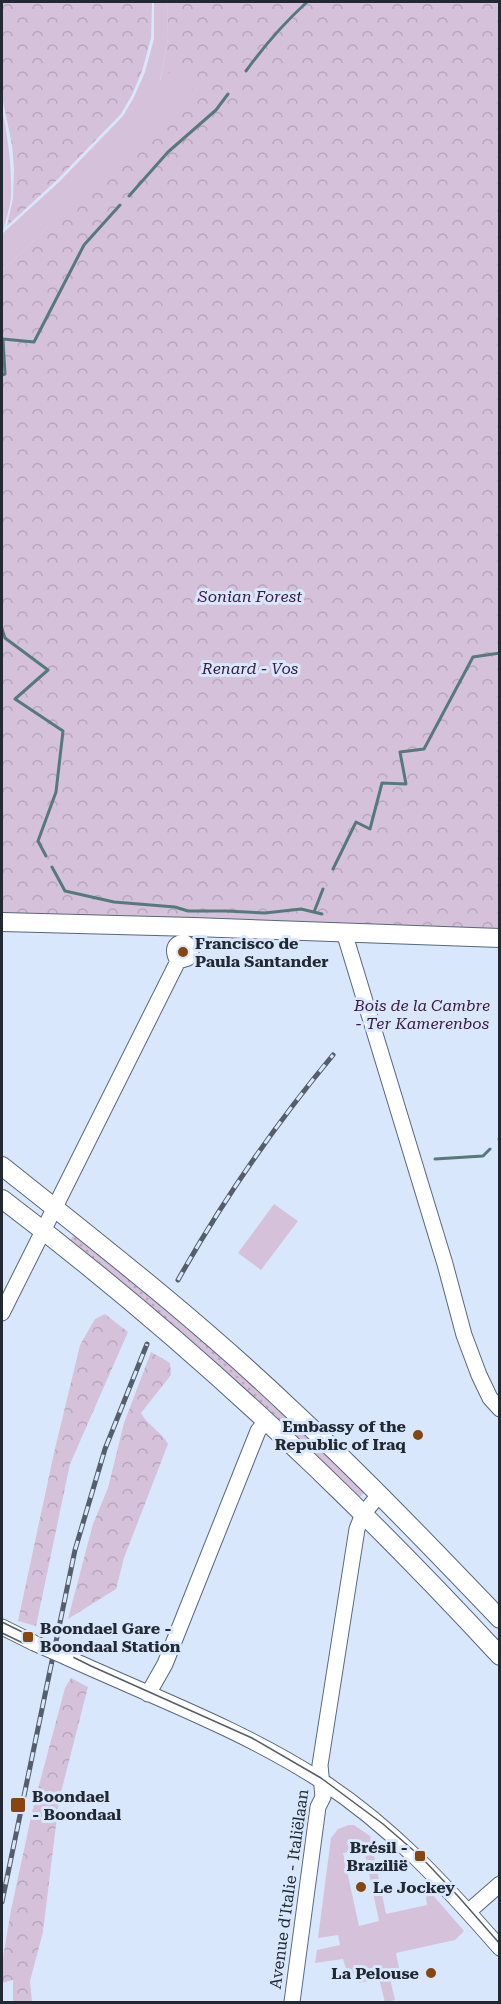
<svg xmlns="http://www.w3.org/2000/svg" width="501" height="2004" font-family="'Roboto Serif',serif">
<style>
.grass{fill:url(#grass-dots)}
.forest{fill:url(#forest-crowns)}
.garden{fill:#d6c1db;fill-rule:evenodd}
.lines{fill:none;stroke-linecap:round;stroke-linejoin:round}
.stream{stroke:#557a7c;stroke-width:3}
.minor-casing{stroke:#57677d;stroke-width:17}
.major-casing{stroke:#57677d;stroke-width:20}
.minor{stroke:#fff;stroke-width:15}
.major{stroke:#fff;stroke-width:18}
.tram{stroke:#555e6a;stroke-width:1.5}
.rail-casing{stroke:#555e6a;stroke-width:5}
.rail{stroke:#d8e7fc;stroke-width:3;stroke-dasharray:9;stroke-linecap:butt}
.minor-bridge-casing{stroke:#57677d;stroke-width:17;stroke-linecap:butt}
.minor-bridge{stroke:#fff;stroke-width:15}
.poi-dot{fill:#87460f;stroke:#d8e7fc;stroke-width:2}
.labels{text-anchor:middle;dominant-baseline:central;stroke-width:6;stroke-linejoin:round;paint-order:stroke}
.park-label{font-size:16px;font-style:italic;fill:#3b1943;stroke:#d8e7fc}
.poi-label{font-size:16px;font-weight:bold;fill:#222932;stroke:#d8e7fc;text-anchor:start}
.street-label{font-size:16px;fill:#222932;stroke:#d8e7fc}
</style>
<defs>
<pattern id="grass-dots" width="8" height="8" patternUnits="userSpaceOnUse" patternTransform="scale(1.5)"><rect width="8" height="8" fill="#d6c1db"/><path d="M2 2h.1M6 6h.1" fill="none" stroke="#b7a6bc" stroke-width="1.8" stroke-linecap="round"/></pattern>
<pattern id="forest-crowns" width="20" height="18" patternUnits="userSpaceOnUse" patternTransform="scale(1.5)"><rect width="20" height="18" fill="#d6c1db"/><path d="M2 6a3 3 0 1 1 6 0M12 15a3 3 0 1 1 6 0" fill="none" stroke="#b7a6bc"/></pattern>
</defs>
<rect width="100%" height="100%" fill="#d8e7fc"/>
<path class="grass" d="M77,1232L245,1374L365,1492L358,1499L67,1243Z"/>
<path class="forest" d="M2,2H152V4L151,38L142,71L132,95L121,114L58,179L7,226L13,198L14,168L12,145L2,97Z
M167,2H499V939L2,921V271L193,88L160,82L168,39Z
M105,1314L128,1332L70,1464L36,1626L18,1621L54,1453L80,1345L95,1319Z
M151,1352L170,1363L171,1375L141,1413C148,1426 161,1431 168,1444L124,1558L116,1589L68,1619L93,1524L108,1488L124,1423Z
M71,1678L88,1687L59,1800L43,1932L30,1981L32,2002H13V1980L2,1983V1963L11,1910L33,1808L65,1688Z"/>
<path class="garden" d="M154,2L167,3L168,39L160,81L175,68L194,88L2,271V109C8,138 12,167 11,197C10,209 5,221 3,233L59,182L123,116L134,97L145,72L154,39Z
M274,1204L298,1221L261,1270L238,1253Z
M349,1825H354L370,1836L386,1914L427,1905L426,1897L432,1894L464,1931L455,1940L396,1953L399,1968L388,1970L395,2000L385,2002L379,1979L359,1983L357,1974L348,1975L343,1959L315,1963L317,1950L340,1945L338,1935L318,1938L331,1838L338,1829ZM364,1849L379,1921L359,1926L343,1853Z"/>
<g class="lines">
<path class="stream" d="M246,71C264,46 284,23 307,2
M129,196L168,152L216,110L228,94
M2,375L5,374L3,339L34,342L84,245L120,205
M2,629L5,638L48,670L15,699L63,731L56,792L38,841L46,856
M52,867L65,891L114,902L175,907L188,911H226L265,913L301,909L322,914
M333,869L356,822L370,829L382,783L406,784L400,752L424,749L473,657L500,653
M314,912L323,889
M499,1139H500
M435,1159L483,1156L490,1149"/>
<defs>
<path id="minor" d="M344,932L445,1264L464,1335L479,1375L490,1398L500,1409
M184,942L191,947V953L188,958L178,961C173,953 172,944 184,942Z
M2,1313L178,961
M2,1627L34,1643
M66,1657C151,1696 241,1729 320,1780C391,1826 446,1886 500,1948
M148,1694L165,1664L258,1431L266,1421
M468,1912L500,1884
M292,2002L318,1807L323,1797L320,1765L357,1529L363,1514L379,1495"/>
<path id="major" d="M2,922L194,927L500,938
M2,1166C100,1244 200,1322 291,1409C363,1476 432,1548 500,1619
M2,1199C182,1335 347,1490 500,1656"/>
</defs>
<use href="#minor" class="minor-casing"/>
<use href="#major" class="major-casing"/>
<use href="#minor" class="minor"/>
<use href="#major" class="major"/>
<path class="tram" d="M2,1622L91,1666L252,1738L321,1778L383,1824L420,1856L457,1895L500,1944
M2,1633L23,1643"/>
<defs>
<path id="rail" d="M178,1280C223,1200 274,1126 333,1055
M2,1902L75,1550L105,1449L147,1344"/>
</defs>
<use href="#rail" class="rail-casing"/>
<use href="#rail" class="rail"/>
<defs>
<path id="minor-bridge" d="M34,1643L66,1657"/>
</defs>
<use href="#minor-bridge" class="minor-bridge-casing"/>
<use href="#minor-bridge" class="minor-bridge"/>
</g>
<g class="poi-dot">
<circle cx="183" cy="952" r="6"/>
<circle cx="418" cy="1435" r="6"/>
<rect x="22" y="1631" width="12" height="12" rx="3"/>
<rect x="10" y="1797" width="16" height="16" rx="3"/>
<rect x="414" y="1850" width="12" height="12" rx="3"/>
<circle cx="361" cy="1887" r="6"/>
<circle cx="431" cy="1973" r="6"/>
</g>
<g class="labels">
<g class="park-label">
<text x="250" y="596">Sonian Forest</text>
<text x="250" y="668">Renard - Vos</text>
<text x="422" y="1005">Bois de la Cambre<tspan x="422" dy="18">- Ter Kamerenbos</tspan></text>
</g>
<g class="poi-label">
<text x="195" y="943">Francisco de<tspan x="195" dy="18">Paula Santander</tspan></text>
<text x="406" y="1426" text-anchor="end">Embassy of the<tspan x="406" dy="18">Republic of Iraq</tspan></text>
<text x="40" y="1628">Boondael Gare -<tspan x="40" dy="18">Boondaal Station</tspan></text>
<text x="32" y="1796">Boondael<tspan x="32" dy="18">- Boondaal</tspan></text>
<text x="408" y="1847" text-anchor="end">Brésil -<tspan x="408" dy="18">Brazilië</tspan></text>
<text x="373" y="1887">Le Jockey</text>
<text x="419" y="1973" text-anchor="end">La Pelouse</text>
</g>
<g class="street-label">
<text transform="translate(289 1889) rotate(-82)">Avenue d'Italie - Italiëlaan</text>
</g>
</g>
<rect width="501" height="2004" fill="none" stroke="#222932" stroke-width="6"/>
</svg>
